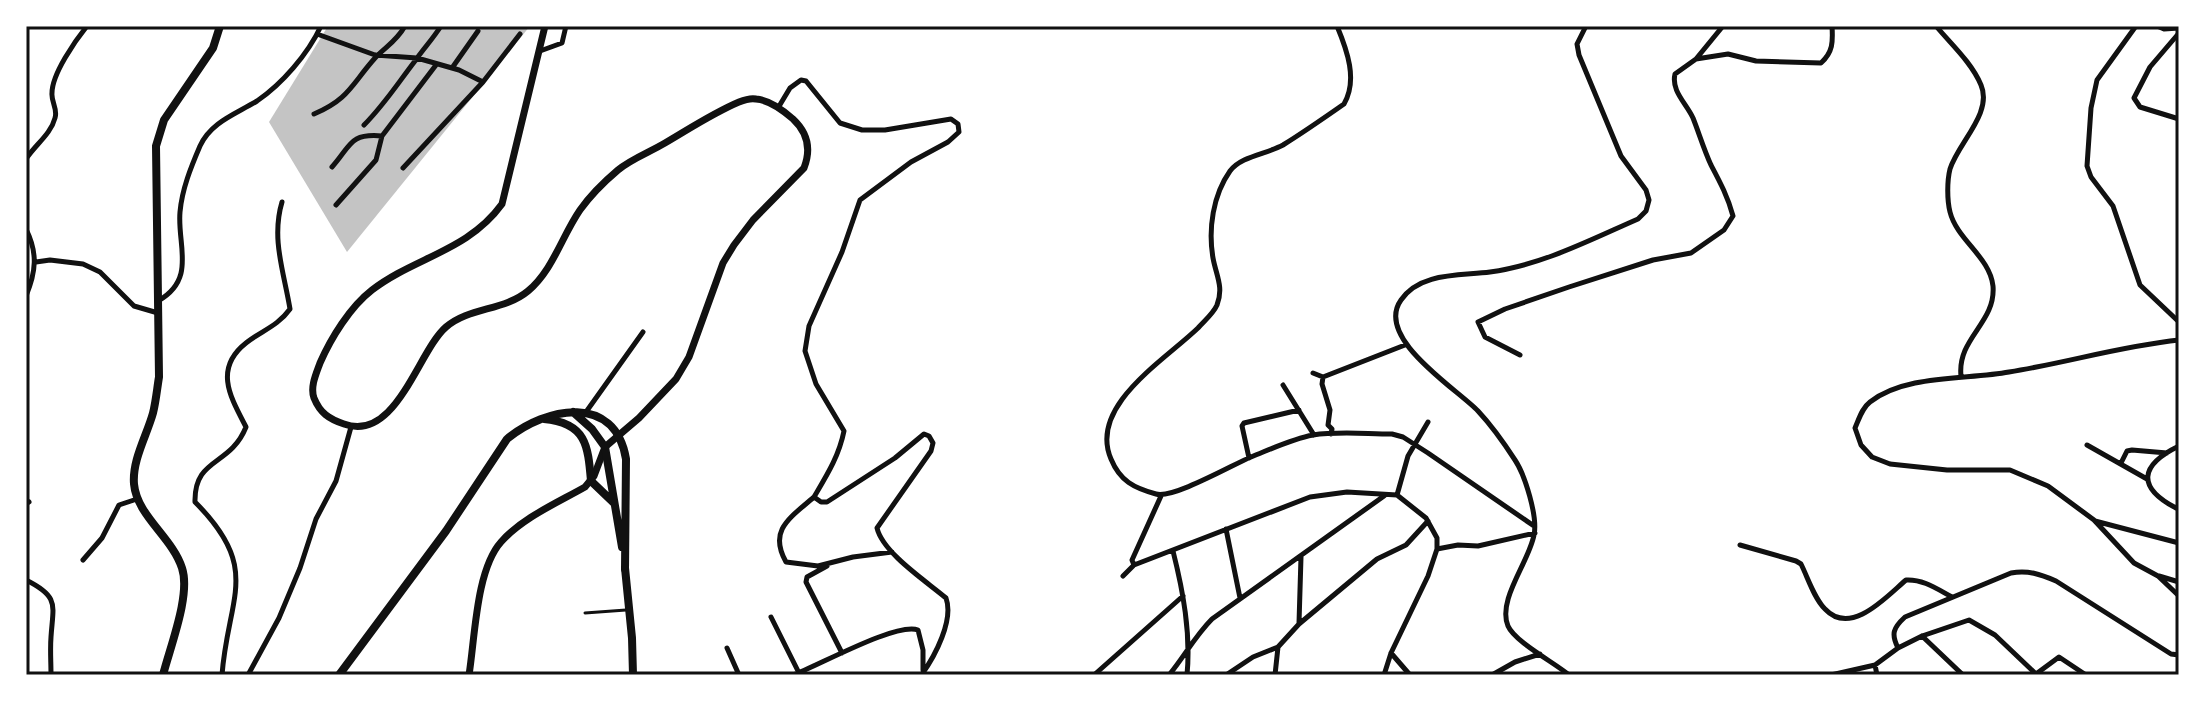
<svg xmlns="http://www.w3.org/2000/svg" width="2205" height="701" font-family="'Source Serif 4',serif">
<style>
.building{fill:#c4c4c4}
.lines{fill:none;stroke-linecap:round;stroke-linejoin:round}
.service{stroke:#111;stroke-width:3}
.minor{stroke:#111;stroke-width:5}
.secondary{stroke:#111;stroke-width:7}
.primary{stroke:#111;stroke-width:8}
.neatline{fill:none;stroke:#111;stroke-width:3}
</style>
<rect width="100%" height="100%" fill="#fff"/>
<path class="building" d="M328,26H530L347,252L269,122Z"/>
<g class="lines">
<path class="service" d="M585,613L626,610"/>
<path class="minor" d="M1337,26C1347,50 1358,80 1344,104C1324,118 1304,132 1283,145C1267,154 1241,156 1230,171C1213,195 1208,229 1213,258C1216,275 1224,287 1217,305C1213,314 1205,320 1198,328C1165,360 1088,406 1111,459C1120,481 1134,488 1156,494C1173,499 1232,465 1251,457C1271,449 1292,439 1313,435C1338,431 1366,434 1392,434L1403,437L1428,453L1534,526
M1936,26C1951,44 1972,63 1981,85C1993,113 1958,143 1950,169C1947,181 1947,200 1950,212C1957,240 1990,257 1993,286C1996,323 1957,338 1961,376
M2136,26L2097,80L2091,108L2087,166L2091,177L2113,206L2140,285L2179,322
M2157,26L2164,29L2179,28
M2179,33L2150,67L2134,98L2140,107L2179,119
M317,34L375,55L417,58L459,70L483,82
M540,51L562,43L566,26
M1696,59L1723,26
M452,68L478,31
M778,108L790,88L801,80L806,81L840,123L862,130H885L951,119L958,124L959,132L948,142L911,162L860,200L842,252L809,326L805,351L816,384L844,431C839,456 827,475 814,497L821,502H827L895,458L924,434L929,436L933,443L931,451L877,528C883,553 926,581 946,598C954,620 935,656 922,674
M314,114C349,99 351,85 375,58C386,46 396,42 405,26
M364,125C384,105 398,83 415,61C424,48 432,40 441,26
M26,159C35,145 51,134 55,118C58,109 51,102 52,93C52,74 75,41 87,26
M332,167C351,146 349,133 382,136
M403,168L483,82L520,34
M336,205L376,160L382,136L436,65
M26,229C38,253 36,272 26,296
M36,262L50,260L83,264L100,272L134,306L158,313
M158,301C197,279 177,245 180,212C182,189 191,167 200,146C211,122 236,114 257,101C282,84 308,54 321,26
M2179,340C2121,346 2066,363 2009,372C1967,380 1906,374 1870,402C1862,408 1859,419 1855,428L1861,445L1872,457L1890,464L1947,470H2010L2048,486L2094,520L2134,563L2158,576L2179,596
M1520,355L1485,337L1478,322L1505,309L1569,287L1653,260L1691,253L1724,230L1733,216C1728,197 1720,182 1711,165C1704,150 1699,133 1693,118C1686,103 1671,91 1675,74L1696,59L1728,54L1756,61L1821,63C1833,52 1833,42 1832,26
M1313,373L1323,377
M1323,377L1405,345
M1323,377L1322,384L1330,410L1328,425L1332,429L1331,434
M1283,385L1314,435
M586,412L643,332
M2087,445L2147,479
M2179,446C2140,465 2136,487 2176,508L2179,505
M1249,458L1242,426L1244,423L1299,410
M2121,463L2127,451L2132,450L2167,453
M1397,495L1408,456L1428,422
M814,497C790,518 768,530 786,562L818,566L853,557L892,552
M26,504L29,502
M2095,521L2179,543
M1226,529L1240,598
M1740,545L1796,561L1801,564C1808,578 1814,598 1825,609C1851,637 1887,596 1906,580C1923,579 1937,589 1952,597
M1437,549L1458,545L1478,546L1535,533
M1173,551C1183,591 1191,633 1187,675
M83,560L102,538L119,505L137,499
M1134,565L1132,560L1161,496
M827,566L807,577L806,582L842,653
M1123,576L1134,565L1310,497L1347,492L1397,495L1426,518L1437,538V549L1428,576L1391,653L1384,675
M2159,576L2179,582
M26,580C60,597 53,605 51,637C50,649 51,662 51,675
M771,617L799,673
M1299,623L1301,557
M1922,636L1963,675
M727,648L739,675
M1898,648C1891,634 1893,628 1905,617L2011,573C2028,570 2040,574 2056,581L2171,654L2179,655
M1391,653L1410,675
M1875,665L1877,675
M2036,674L2059,657L2086,675
M222,675C228,596 262,569 195,502C194,457 230,467 246,427C231,398 213,369 246,343C261,331 278,326 290,309C284,272 271,239 282,202
M248,675L279,618L300,568L316,519L336,481L351,427
M793,675C818,666 896,622 918,630L923,650V670
M1094,675L1183,596
M1169,675C1184,657 1195,636 1212,619L1384,496
M1226,675L1253,657L1278,647L1299,624L1377,559L1406,545L1428,521
M1275,675L1278,647
M1492,675L1515,662L1540,654
M1569,675C1555,663 1515,642 1508,626C1497,600 1529,562 1534,535C1538,517 1525,475 1515,460C1504,443 1492,426 1478,411C1457,389 1374,338 1401,300C1420,272 1460,276 1490,272C1542,265 1590,240 1638,219L1646,211L1649,200L1646,190L1621,156L1579,55L1577,44L1586,26
M1831,675L1875,665L1898,648L1922,636L1969,620L1995,635L2037,675"/>
<path class="secondary" d="M469,675C475,638 476,570 501,542C522,518 557,503 585,487L594,476L605,447L639,418L676,379L689,357L723,263L734,245L753,220L804,168C811,150 808,133 793,119C784,111 769,100 756,99C751,98 744,100 739,102C713,113 689,129 665,143C650,152 631,159 618,170C605,181 590,196 580,210C562,236 553,270 528,291C504,311 469,307 446,327C418,351 396,443 344,424C329,419 320,413 314,398C310,387 316,374 320,363C331,338 350,307 372,290C415,257 468,251 502,204L545,26"/>
<path class="primary" d="M573,412L592,429L605,447L622,547
M544,419C586,423 588,445 591,481L614,503
M625,568L632,638L633,675
M163,675C170,647 191,595 182,568C172,537 137,516 134,484C132,460 147,435 153,413C156,401 157,389 159,377L156,146L164,120L213,48L220,26
M339,675L446,531L507,439C546,407 615,393 626,459L625,570"/>
</g>
<rect width="2205" height="701" fill="none" stroke="#ffffff" stroke-width="56"/>
<rect x="28" y="28" width="2149" height="645" class="neatline"/>
</svg>
